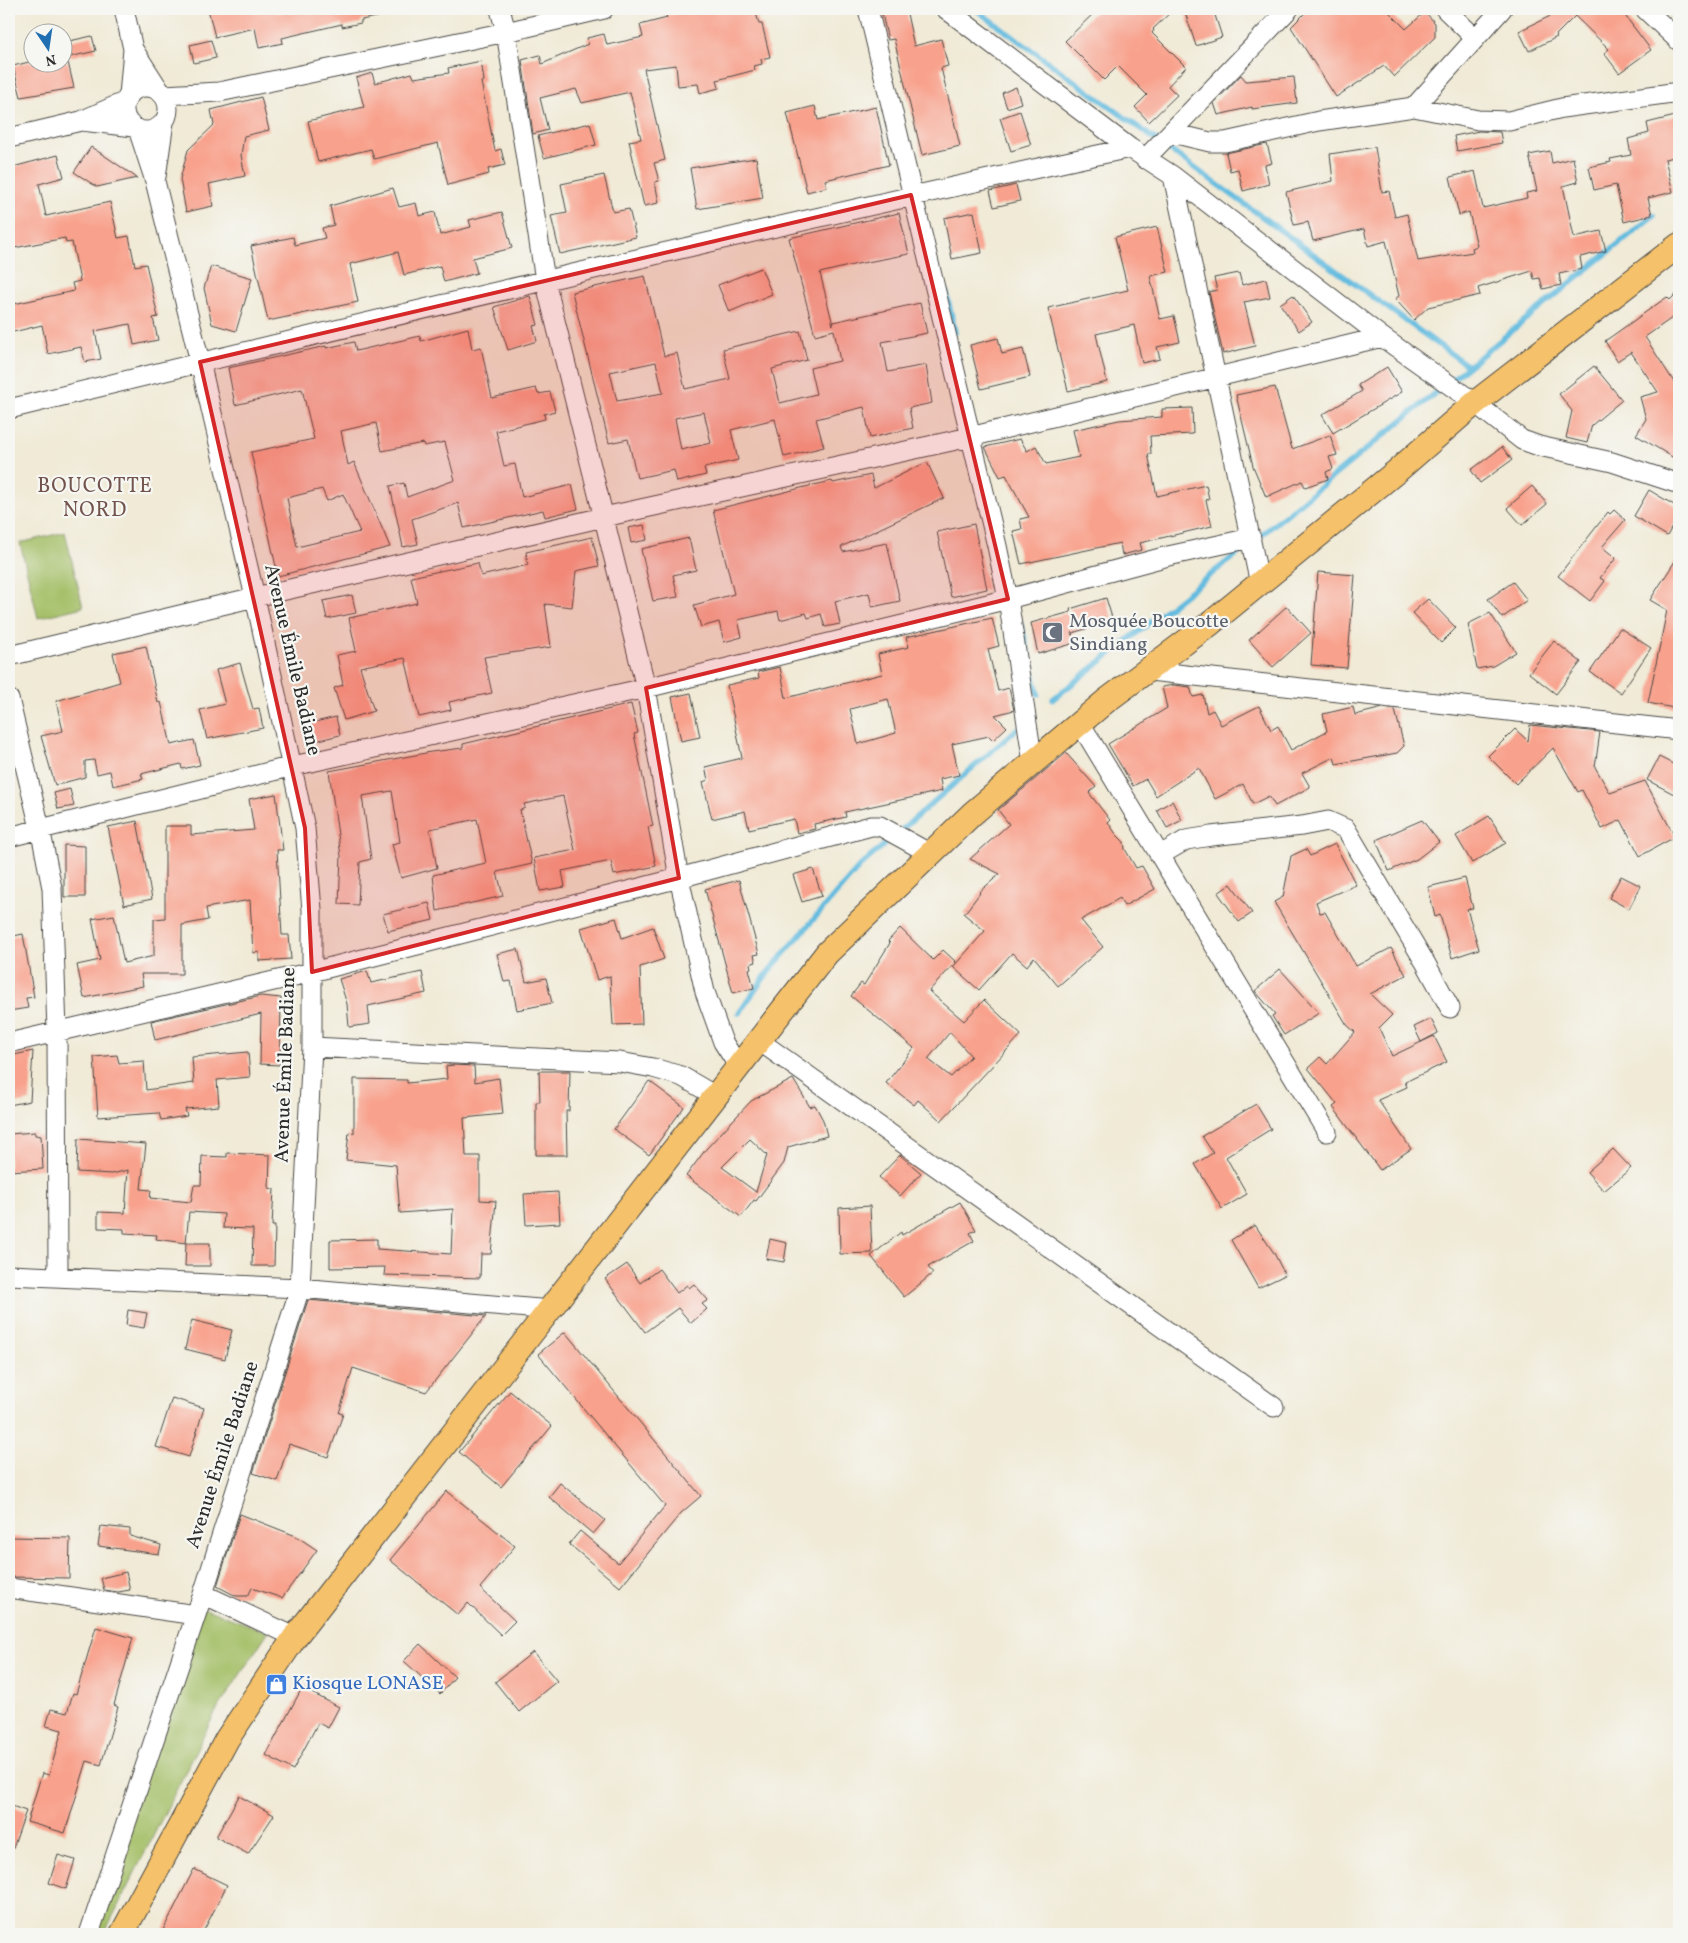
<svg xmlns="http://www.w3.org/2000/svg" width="1688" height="1943" font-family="Vollkorn,serif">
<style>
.green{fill:#a3be65;stroke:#677448}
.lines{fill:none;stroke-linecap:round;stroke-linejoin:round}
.stream{stroke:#62bbdf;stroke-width:5.5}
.building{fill:#f8a18c;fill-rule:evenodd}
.minor-casing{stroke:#494845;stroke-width:21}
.major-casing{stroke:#494845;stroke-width:26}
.minor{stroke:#fff;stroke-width:19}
.major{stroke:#f5c16b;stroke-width:24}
.marked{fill:#d62828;fill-opacity:0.2;stroke:#d62828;stroke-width:4;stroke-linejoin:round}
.labels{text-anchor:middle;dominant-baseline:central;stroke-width:4.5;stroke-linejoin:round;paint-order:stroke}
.worship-label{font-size:20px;fill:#5b616d;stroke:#f6f6f2;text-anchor:start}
.street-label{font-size:20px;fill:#2b2b2b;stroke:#f6f6f2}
.shop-label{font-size:20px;fill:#366cbe;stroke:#f6f6f2;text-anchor:start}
.neighbourhood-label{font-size:21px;letter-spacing:1px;fill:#73544d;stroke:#f6f6f2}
</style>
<rect width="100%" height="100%" fill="#f6f6f2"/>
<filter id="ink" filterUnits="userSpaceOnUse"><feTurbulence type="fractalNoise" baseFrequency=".02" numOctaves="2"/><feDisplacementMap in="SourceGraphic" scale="10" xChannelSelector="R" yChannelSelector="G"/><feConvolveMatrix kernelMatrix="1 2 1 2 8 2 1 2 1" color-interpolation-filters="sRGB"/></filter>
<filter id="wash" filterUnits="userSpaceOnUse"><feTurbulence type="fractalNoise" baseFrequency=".0096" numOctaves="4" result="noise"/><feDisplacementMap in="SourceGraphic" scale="20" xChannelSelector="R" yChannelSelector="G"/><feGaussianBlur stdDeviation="1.12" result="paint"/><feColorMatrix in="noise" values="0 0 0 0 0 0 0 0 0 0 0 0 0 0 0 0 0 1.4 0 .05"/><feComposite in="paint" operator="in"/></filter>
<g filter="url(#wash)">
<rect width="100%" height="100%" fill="#f0ead6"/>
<path class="green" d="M65,532L83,607L38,618L20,543Z
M203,1608L268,1632L215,1713L104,1934H92Z"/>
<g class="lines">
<path class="stream" d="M975,9L1468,366
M946,290L955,332
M1255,540L1654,215
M1021,624L1038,694
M1053,699L1247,546
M739,1013L769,971L860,866L1016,730"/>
</g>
<g id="blocks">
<path class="building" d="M208,9H275L276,13L297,9H382V16L361,20V23L342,27V24L282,38L283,43L259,48L255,28L215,37Z
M699,9H755L759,24H762L770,57L761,59L762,64L754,66L755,70L717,80L719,88L700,93L698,84L678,86L676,65L644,69L665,160L654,163L659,181L655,182L659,203L644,206L629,141L641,139L630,92L582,103L576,89L540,98L548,130L533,134L522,60L540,55L542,64L588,44L587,38L604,34L607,45L643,37L640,25L667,18L666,15Z
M906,9L914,46L941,39L948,66L941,68L960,146L922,155L894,39L888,40L882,14Z
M1098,9H1174L1153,29L1154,30L1152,33L1186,67L1168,86L1177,95L1149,122L1135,107L1147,95L1118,66L1104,80L1065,41Z
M1184,9H1213L1222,37L1196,46Z
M1309,9H1386L1406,29L1425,12L1435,23V37L1394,77L1384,66L1336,97L1291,27Z
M1565,9H1620L1651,50L1619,73L1604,53L1609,49L1575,16L1556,35L1557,37L1529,51L1519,31Z
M92,36L96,51L69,57L65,42Z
M211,40L216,58L194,63L190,45Z
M481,61L484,81L481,82L495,151L501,149L505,165L488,169L489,174L448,185L438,143L374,159L371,149L318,162L308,121L364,107L356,78L372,73L375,83L412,73L414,78L449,73L448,68Z
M29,62H68L74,88L21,97L13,66Z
M1241,75L1246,81L1294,77L1297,103L1252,109V107L1218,115L1214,103Z
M1016,87L1021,103L1007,108L1002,93Z
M261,97L269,130L244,136L241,155L245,176L209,184L213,206L186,212L180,179L188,150L214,125L211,110Z
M815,106L818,120L876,107L889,165L825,180L827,187L807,192L787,113Z
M1020,111L1031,145L1011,151L1000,118Z
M1679,115V156L1665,159L1673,192L1648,198L1652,215L1624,222L1616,185L1594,190L1589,167L1611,162L1610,159L1631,155L1628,139L1649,133L1647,123Z
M590,123L596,145L544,158L538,136Z
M1479,131L1500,132L1502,143L1457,151L1454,136Z
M1267,144L1272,163L1265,165L1269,184L1243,191L1238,169L1230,171L1226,153Z
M91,147L108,158L137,178L97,187L74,172Z
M1375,147L1382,192L1389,191L1395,217L1407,214L1418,261L1473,252L1472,248L1477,246L1469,212L1459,215L1450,177L1475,171L1483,208L1527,198L1526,193L1537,191L1529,155L1550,151L1552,163L1573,158L1578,182L1563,186L1574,237L1601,231L1606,251L1580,257L1582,269L1559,274L1561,285L1543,289L1540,278L1534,279L1532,271L1478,288L1480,295L1428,307L1414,320L1395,299L1399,296L1386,241L1368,246L1364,229L1313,241L1308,222L1294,225L1286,192L1333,181L1330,154Z
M58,155L64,177L39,184L46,216L110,202L118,238L129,236L135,266L146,264L158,317L153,318L158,340L134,345L130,324L95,331L101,359L85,362L81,347L48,354L42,325L9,333V305L74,291L72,283L80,281L72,242L66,243L65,238L9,249V168Z
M756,158L763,198L697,209L690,168Z
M604,175L613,212L629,209L636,237L560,254L551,216L567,213L561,184Z
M1016,185L1020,201L994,207L990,191Z
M393,188L399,207L416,203L419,216L435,212L440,235L471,227L469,220L502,212L512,248L473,258L477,273L444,282L440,266L404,275L398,252L350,264L358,302L268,321L251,246L293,237L295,245L325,238L322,228L334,225L330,206Z
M974,212L982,253L952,259L944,218Z
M899,213L909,254L857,264L820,273L833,325V322L920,303L927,333L882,342L888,372L926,365L932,403L909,408L913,428L870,438L864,407L816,419L824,447L784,457L775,419L731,430L738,460L704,468L706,475L677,482L674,470L637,478L628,439L609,443L572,292L645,276L664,356L677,353L685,389L730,379L723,349L800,331L807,360L772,369L780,403L816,394L810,368L840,361L834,330L815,335L789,238ZM656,362L663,393L617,401L610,372ZM704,412L711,443L681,450L675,418Z
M1157,227L1168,272L1150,276L1160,319L1174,316L1180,342L1157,347L1160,359L1142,363L1134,325L1096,334L1107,382L1068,391L1048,308L1128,290L1115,237Z
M211,266L252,278L236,331L212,324L204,288Z
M761,268L772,294L729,312L718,285Z
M1239,273L1242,285L1266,279L1270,297L1244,302L1255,346L1223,354L1209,292L1217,290L1214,278Z
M1679,291V313L1645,337L1674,382L1679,381V461L1636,435L1646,419L1640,397L1658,392L1631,352L1617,361L1605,341L1667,297L1670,300Z
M1293,295L1312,322L1299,331L1280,304Z
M530,296L538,325L533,326L537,341L508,350L494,307Z
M468,328L472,349L481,347L492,398L536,388L538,394L550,392L555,411L544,414L545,419L496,431L504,466L515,464L522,497L572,485L578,509L545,517L543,510L464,528L458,503L412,519L418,544L403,547L390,486L404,483L407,497L455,480L445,442L424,446L423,443L382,451L376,423L341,431L348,465L354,462L390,547L278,576L251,452L314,439L302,389L235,405L228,368L326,346V348L354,342L356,351L420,336L421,341ZM322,489L327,501L343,494L360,532L297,547L287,498Z
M998,338L1002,354L1023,349L1030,377L981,389L970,345Z
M1594,366L1622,400L1592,425L1587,443L1566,438L1572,411L1559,394Z
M1387,367L1402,392L1333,433L1322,415L1362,391L1358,385Z
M1275,387L1292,449L1330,435L1337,455L1329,457L1333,469L1326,472L1328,479L1305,487L1302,481L1266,497L1253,466L1236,395Z
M1192,408L1193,434L1150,436L1151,454H1148L1157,496L1206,485L1209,499L1206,500L1212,526L1140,543L1142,550L1122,555L1120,543L1021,564L1013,531L1022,529L1020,519L1029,517L1006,475L1000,477L985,447L1020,439L1027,451L1036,446L1046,464L1079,457L1073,430L1119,420L1162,417V409Z
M1502,447L1512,460L1480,483L1471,470Z
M927,462L944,498L841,547L843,552L887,543L900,601L872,607L869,593L835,601L840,624L825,627L821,614L808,618L806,613L780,620L778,611L738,620L742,637L724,642L719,622L701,627L694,605L734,594L713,510L809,486L832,481L833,483L871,475L874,488Z
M1532,486L1547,504L1522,525L1507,508Z
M1649,490L1679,508V515L1667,536L1634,516Z
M1614,510L1625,520L1602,547L1616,558L1600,578L1605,581L1590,601L1558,576L1608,512L1610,514Z
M974,524L987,589L951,597L937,532Z
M644,525L647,540L631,543L628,528Z
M592,537L599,566L576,571L572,607L545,604L551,647L484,657L492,693L449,702L451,710L419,717L405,658L360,667L374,711L344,720L334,688L343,685L337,655L356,651L349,618L417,603L411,577L478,563L481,576L528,565L526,552Z
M689,538L696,570L673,575L678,597L653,601L641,549Z
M1679,555V709L1648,703L1667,610L1650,600Z
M1318,572L1355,575L1347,668L1311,665Z
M1513,582L1527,600L1502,618L1488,599Z
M352,595L356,613L327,619L323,601Z
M1106,598L1113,621L1072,633L1075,643L1038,654L1031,623L1071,612L1070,609Z
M1428,599L1456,628L1441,643L1412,613Z
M1287,606L1311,633L1273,667L1249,640Z
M1490,613L1516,652L1493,666L1477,669L1468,624Z
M992,618L999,646L988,649L998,691L1009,688L1014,710L995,715L1007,727L993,740L989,736L952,744L959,775L940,779L942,791L845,812L846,817L814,824L815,829L797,833L794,819L749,829L745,811L712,819L703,782L708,780L705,767L742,758L727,685L759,678L758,672L780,667L786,698L882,674L878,654L909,647L906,637ZM888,699L896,733L858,744L850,709Z
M1620,628L1651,648L1621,693L1590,672Z
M1554,641L1581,662L1556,694L1529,673Z
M146,646L158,703L161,702L171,745L194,740L200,765L182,769L181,764L141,774L143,779L113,786L110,771L97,774L94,760L85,761V777L55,785L41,736L63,731L56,701L120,682L113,653Z
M240,663L253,709L259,708L263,728L207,739L200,710L225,704L216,670Z
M1174,685L1190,687L1193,697L1203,695L1207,713L1213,710L1221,725L1259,706L1271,730L1278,726L1291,750L1327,731L1323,714L1353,707L1355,715L1383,708L1395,710L1404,746L1397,753L1336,764L1334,757L1302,773L1310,787L1275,806L1269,796L1253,804L1243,784L1215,799L1199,768L1156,796L1146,779L1133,786L1108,744L1167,708L1162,687Z
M691,693L700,737L681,741L672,697Z
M631,704L638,733L634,734L653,826L648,827L656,866L614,875L611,861L562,871L565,887L540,891L534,858L575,850L563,796L524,804L525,808L520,810L532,864L497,872L503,896L437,911L433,875L486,863L477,819L430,829L437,868L401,878L392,844L400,842L392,791L362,796L371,859L360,862L358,905L339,904L341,856L329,771L431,752L463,748V744Z
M336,717L340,735L315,741L311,723Z
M1530,725L1600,732L1595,767L1610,793L1645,781L1675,837L1640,856L1621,820L1602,829L1582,790L1578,792L1553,748L1516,784L1488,756L1515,729L1528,741Z
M1066,753L1096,787L1089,793L1110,820L1108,822L1116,834L1124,842L1125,849L1136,868L1142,866L1155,889L1124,906L1120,898L1081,920L1103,947L1058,986L1034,957L1027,966L1012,953L979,990L953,967L985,931L964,914L980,893L979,892L1000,874L970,859L1009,824L998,810Z
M1659,757L1679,767V784L1674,794L1647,780Z
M70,789L74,806L58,809L54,793Z
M276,794L283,850H277L282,935H289L291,959L259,961V952L253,953L250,900L206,908L208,920L182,925V974H141L143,986L84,998L77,965L100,960L92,919L114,915L124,963L154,956V919L165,918V826H191V835L254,830L249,799Z
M1172,801L1182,820L1167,828L1157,810Z
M1489,816L1506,843L1472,863L1456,836Z
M1422,820L1439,842L1417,859L1389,871L1376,840Z
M137,821L152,899L124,905L108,827Z
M1335,844L1356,885L1316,902L1320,913L1325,912L1356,966L1391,948L1406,975L1370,994L1392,1015L1379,1028L1392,1056L1434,1036L1447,1062L1405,1082L1407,1087L1378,1100L1411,1149L1380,1170L1333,1107L1337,1104L1308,1068L1320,1057L1327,1064L1355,1032L1347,1025L1274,902L1283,897L1291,856L1306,849L1310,856Z
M64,845L85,846V897H64Z
M813,869L822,896L802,902L793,875Z
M1621,876L1641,886L1629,909L1609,898Z
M1465,878L1473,908L1467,909L1479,949L1452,958L1440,915L1435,917L1428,887Z
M739,880L759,954L754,955L756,962L750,964L751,968L749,969L754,988L733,993L705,889Z
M1231,884L1252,913L1239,922L1218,893Z
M429,903L433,920L388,931L383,914Z
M616,918L622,938L653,927L664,959L640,967L642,1024L613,1025L610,976L597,980L581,928Z
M900,928L933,960L943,950L956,962L929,991L964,1021L984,1000L1021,1035L941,1121L918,1100L914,1105L886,1083L914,1048L851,996L861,983L864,985L890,943L888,941ZM950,1032L971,1056L951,1077L928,1059Z
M23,934L34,997L26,998L28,1008L9,1011V937Z
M518,949L526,982L546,978L552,1003L517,1010L511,981L504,982L497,954Z
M1280,969L1319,1013L1284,1035L1272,1016L1275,1014L1255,991Z
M367,971L371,983L422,972L426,993L368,1006L370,1024L349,1027L347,1004L339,979Z
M261,996L281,998L280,1065L260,1064L261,1014L155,1040L151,1021Z
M1431,1019L1438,1033L1421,1042L1414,1027Z
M33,1051L30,1101L9,1105V1056Z
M248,1052L250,1077L217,1080L219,1106L185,1109L187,1116L161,1120L159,1113L98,1117L94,1057L117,1055L119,1063L144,1061L146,1090L194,1083L192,1057Z
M453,1065L474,1066L475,1082L499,1078L503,1114L464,1118L466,1156H480V1200L496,1201L491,1254H481L480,1278L384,1275L385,1267L330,1268V1240L377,1239V1249L451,1254L453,1209L400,1213L396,1165L346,1160L349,1132L354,1133V1079L407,1080V1083L447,1079L446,1066Z
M539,1071H570L569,1111H566L567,1155H536V1102H540Z
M793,1079L810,1107L815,1105L823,1120L827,1136L788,1147L784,1163L756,1201L754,1200L741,1217L686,1176L706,1149L751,1101ZM750,1139L767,1155L756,1192L722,1167Z
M649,1081L684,1107L649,1155L614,1129Z
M1256,1104L1271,1129L1226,1157L1247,1194L1222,1209L1195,1164L1213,1153L1202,1136Z
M35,1132V1135L41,1136L43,1169L9,1171V1134Z
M78,1139L146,1144L141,1189L151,1190L150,1198L191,1202L194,1185H201L202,1156L227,1157V1153L270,1155L269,1188L274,1189L272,1226H275L274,1266H252L253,1229L223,1228L224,1214L189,1212L186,1243L156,1239L157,1235L124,1233V1229L98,1228V1212L125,1213L128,1170L112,1174L77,1172Z
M1613,1149L1631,1168L1604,1191L1587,1172Z
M900,1155L921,1173L900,1196L879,1177Z
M558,1192L560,1223L526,1225L524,1194Z
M960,1202L976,1230L970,1233L974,1241L928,1267L933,1273L904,1297L871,1256L901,1232L902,1235Z
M870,1206L872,1253L840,1254L839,1208Z
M1255,1225L1274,1253L1285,1275L1258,1288L1231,1240Z
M770,1239L787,1243L784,1262L766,1259Z
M186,1243H210V1266H185Z
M627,1264L640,1283L659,1269L677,1293L687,1285L689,1288L694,1284L708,1300L702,1304L707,1309L691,1323L678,1308L645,1332L605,1279Z
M308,1300L486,1316L426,1392L353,1368L339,1413L343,1414L328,1457L289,1444L277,1481L253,1473Z
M128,1310L147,1313L144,1328L126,1325Z
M192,1320L232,1330L225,1359L185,1349Z
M565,1332L701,1496L681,1513L620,1587L569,1544L580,1531L618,1563L665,1506L538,1354Z
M510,1391L552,1426L501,1487L459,1452Z
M172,1398L204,1408L189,1457L156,1447Z
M560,1483L605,1520L593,1534L549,1497Z
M447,1491L515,1546L480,1588L515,1621L501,1635L468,1603L458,1615L390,1560Z
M240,1514L296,1536L317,1550L282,1598L252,1588L248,1596H236L217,1586Z
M101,1526L130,1529V1536L161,1545L159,1554L98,1546Z
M9,1537L70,1538L69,1578L9,1577Z
M126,1572L130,1590L118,1592L104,1590L101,1578Z
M96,1627L133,1638L114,1705L118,1707L101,1765L87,1761L65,1833L27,1822L42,1773L49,1775L62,1730L46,1726L51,1709L67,1713L73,1693L76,1694Z
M420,1644L455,1677L440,1694L404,1661Z
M533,1652L557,1681L519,1712L495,1682Z
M302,1688L339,1707L328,1728L318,1723L293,1770L266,1755Z
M239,1796L274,1815L248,1854L216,1837Z
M9,1805L26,1811L11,1854H9Z
M58,1855L75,1860L66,1889L49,1883Z
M194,1869L227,1885L202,1934H161Z"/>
</g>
</g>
<g filter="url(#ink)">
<use href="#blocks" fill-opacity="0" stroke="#494845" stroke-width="1"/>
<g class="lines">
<defs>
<path id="minor" d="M124,9L133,49L129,96
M500,9L506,32L545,280L646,688L679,878L705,992L723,1042L739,1067
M868,9L997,546L1008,599L1033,763
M946,9L1130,148L1173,176L1382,337L1475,403L1522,440L1539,446L1612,462L1679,484
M1445,9L1475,38
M1645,9L1679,41
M133,49L160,91
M124 109a22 22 0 1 1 44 0a22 22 0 1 1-44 0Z
M164,95L219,92L506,32L604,9
M1414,107L1502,9
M82,121L134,127
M1172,133L1210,142H1225L1319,121L1414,107L1478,120L1509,121L1562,108L1679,92
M9,138L81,121L126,101
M1145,159L1289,9
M1173,176L1260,584
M156,177L164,122
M9,409C382,318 755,229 1130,148
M9,656L255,597L604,517L970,437L1382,337
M1150,671L1679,730
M9,699L40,828L52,888L57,1031L58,1275
M1080,723L1327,1132
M9,837L293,766L646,688L1008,599L1168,556L1251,538
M1162,854L1186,840L1211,836L1302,826L1328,821L1346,829L1426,964L1450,1008
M758,1040L1274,1407
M9,1043L312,972L679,878L871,826H880L929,853
M312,1047L620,1062L653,1068L681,1076L717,1097
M9,1275L300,1288L551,1310
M9,1588L196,1615
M203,1594L295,1637
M89,1934L203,1594L300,1288L312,1047V910L305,828L255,597L200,362L155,181L138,129"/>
<path id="major" d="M122,1934L227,1739L295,1637L827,953L973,813L1106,701L1211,623L1397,471L1475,403L1679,245"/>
</defs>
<use href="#minor" class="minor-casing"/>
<use href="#major" class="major-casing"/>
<use href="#minor" class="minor"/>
<use href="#major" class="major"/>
</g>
</g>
<path class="marked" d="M911,195L1008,599L646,688L679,878L312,972L305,828L200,362Z"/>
<defs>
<symbol id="mosque-square" viewBox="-11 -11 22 22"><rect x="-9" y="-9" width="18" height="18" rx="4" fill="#6b7280" stroke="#f6f6f2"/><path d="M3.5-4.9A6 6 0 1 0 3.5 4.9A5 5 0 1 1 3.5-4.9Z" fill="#fff"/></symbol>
<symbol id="shop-square" viewBox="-11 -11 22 22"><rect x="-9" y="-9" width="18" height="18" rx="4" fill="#3f7fe0" stroke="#f6f6f2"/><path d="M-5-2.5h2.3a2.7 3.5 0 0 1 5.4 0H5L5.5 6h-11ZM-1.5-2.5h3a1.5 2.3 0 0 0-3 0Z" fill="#fff"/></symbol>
</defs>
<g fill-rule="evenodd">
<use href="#mosque-square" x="1040" y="620" width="25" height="25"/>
<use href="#shop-square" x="264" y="1672" width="25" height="25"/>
</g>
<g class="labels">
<g class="worship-label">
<text x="1069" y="622">Mosquée Boucotte<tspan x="1069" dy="23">Sindiang</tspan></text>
</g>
<g class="street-label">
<text transform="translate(292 660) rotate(77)">Avenue Émile Badiane</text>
<text transform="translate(286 1065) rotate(-88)">Avenue Émile Badiane</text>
<text transform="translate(223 1455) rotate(-72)">Avenue Émile Badiane</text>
</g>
<g class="shop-label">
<text x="292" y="1684">Kiosque LONASE</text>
</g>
<g class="neighbourhood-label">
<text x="95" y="486">BOUCOTTE<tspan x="95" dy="24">NORD</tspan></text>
</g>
</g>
<rect width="1688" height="1943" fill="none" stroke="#f6f6f2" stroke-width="30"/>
<g transform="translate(48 48) rotate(167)"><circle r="24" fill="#f6f6f2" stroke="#a5a5a2"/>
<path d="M0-4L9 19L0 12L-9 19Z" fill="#1f6fb2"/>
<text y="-8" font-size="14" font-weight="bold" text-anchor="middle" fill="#2b2b2b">N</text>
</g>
</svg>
